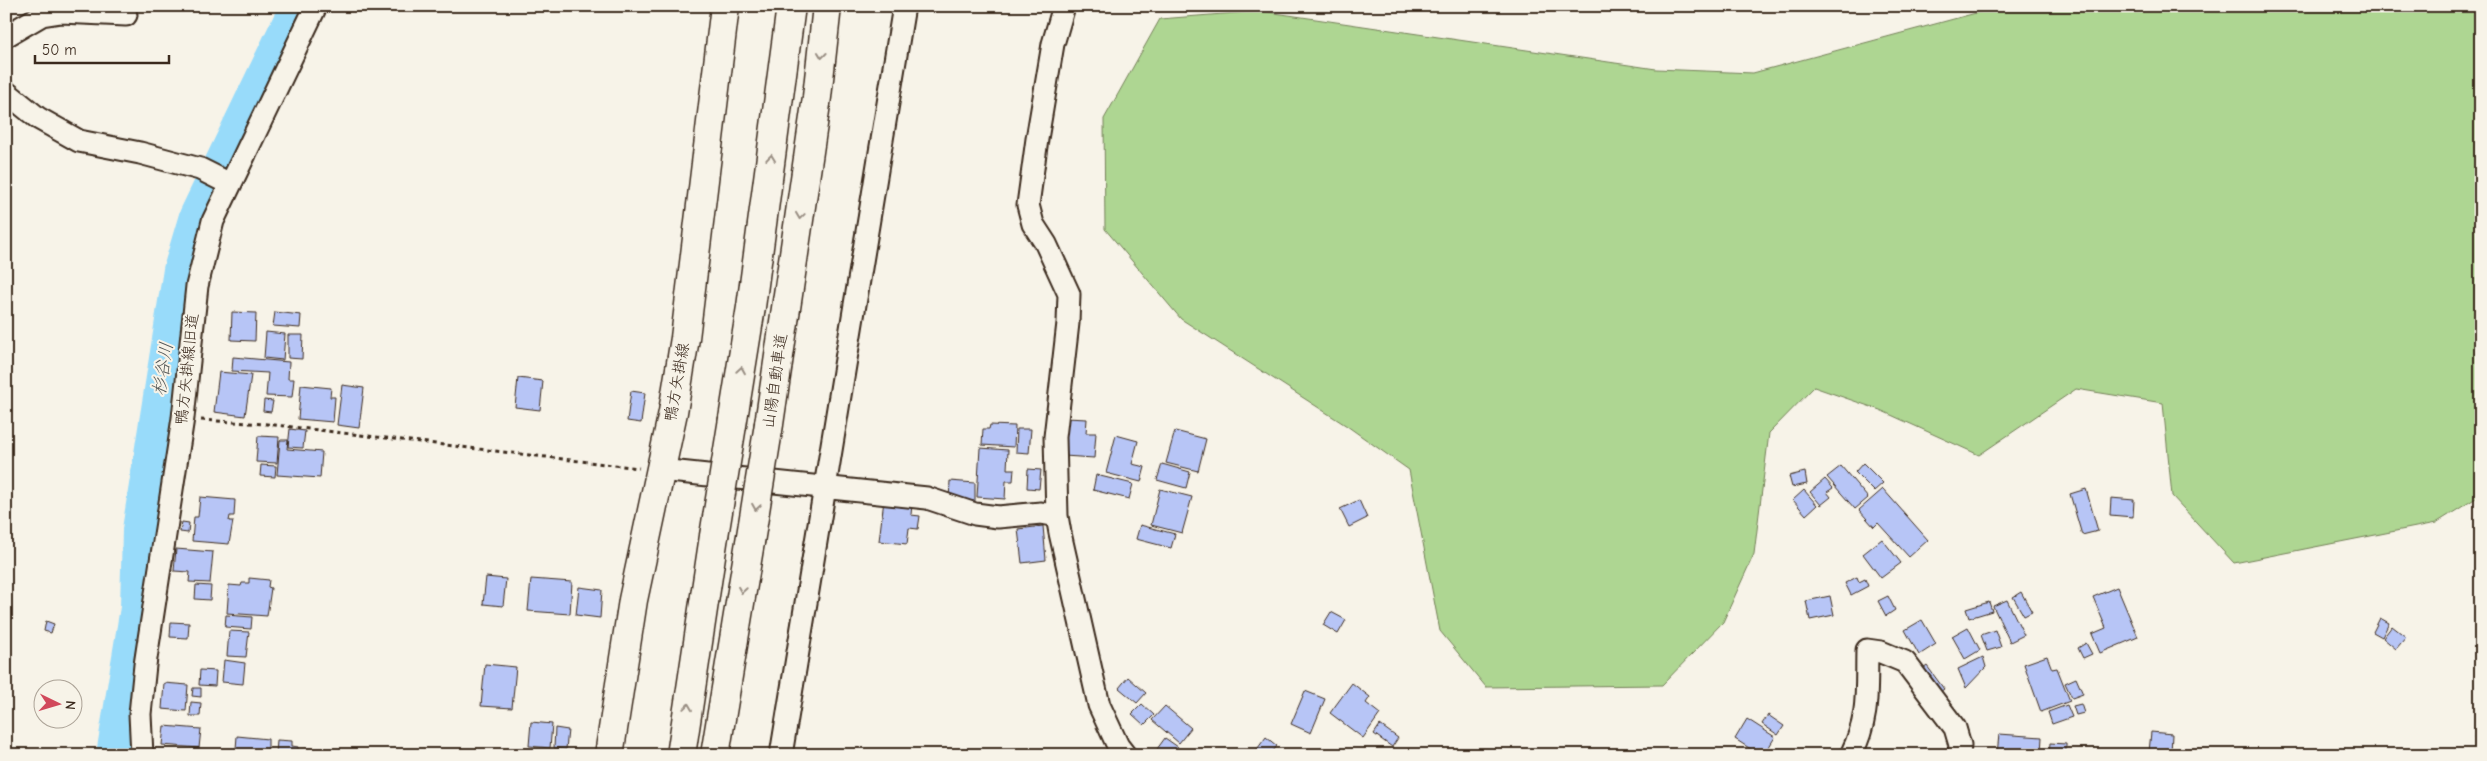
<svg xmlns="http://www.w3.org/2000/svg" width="2487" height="761" font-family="'Comic Neue','Klee One',sans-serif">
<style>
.green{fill:#aed692;stroke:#748058}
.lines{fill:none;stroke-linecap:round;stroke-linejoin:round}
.river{stroke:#98dbfa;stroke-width:32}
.building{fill:#b7c5f6;stroke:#3b2a1e}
.minor-casing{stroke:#3b2a1e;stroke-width:25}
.secondary-casing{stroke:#3b2a1e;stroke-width:31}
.motorway-casing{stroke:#3b2a1e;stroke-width:31}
.path{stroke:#3b2a1e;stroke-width:3;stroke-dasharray:4 4;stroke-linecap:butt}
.minor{stroke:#f7f3e8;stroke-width:21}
.secondary{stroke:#f7f3e8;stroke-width:28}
.motorway{stroke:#f7f3e8;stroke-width:28}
.motorway-bridge-casing{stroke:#3b2a1e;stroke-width:31;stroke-linecap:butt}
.motorway-bridge{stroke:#f7f3e8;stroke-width:28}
.oneway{stroke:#998e83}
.labels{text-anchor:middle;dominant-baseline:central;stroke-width:4;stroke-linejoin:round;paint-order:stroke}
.street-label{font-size:16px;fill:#3b2a1e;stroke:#f7f3e8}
.water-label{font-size:18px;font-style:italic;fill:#525655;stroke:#f7f3e8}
</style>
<rect width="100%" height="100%" fill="#f7f3e8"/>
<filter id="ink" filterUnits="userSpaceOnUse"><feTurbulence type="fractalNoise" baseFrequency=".02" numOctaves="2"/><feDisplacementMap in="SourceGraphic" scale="10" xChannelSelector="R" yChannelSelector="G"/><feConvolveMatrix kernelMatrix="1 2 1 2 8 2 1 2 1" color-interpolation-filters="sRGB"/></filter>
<g filter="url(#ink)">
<path class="green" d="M2002,6H2481V495L2436,523L2234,563L2172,496L2163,403L2076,389L1979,455L1880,410L1814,387L1769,433L1754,554L1723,622L1662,685L1486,687L1440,631L1409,470L1347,426L1181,319L1105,229L1104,119L1160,19L1261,11L1656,69L1753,73Z"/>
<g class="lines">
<path class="river" d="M112,755L136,608L138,530L179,270L195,216L296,6"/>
</g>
<path class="building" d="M232,312L256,313L255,341L231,340Z
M275,312L301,315L300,328L273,326Z
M266,332L285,334L283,360L264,358Z
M288,335H303L302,359L288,358Z
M233,357L289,362L288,379H294L292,397L266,396L268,373L232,371Z
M219,372L251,375L245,416L214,412Z
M518,378L543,381L540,410L515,407Z
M301,385L331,388L330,397H335L333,422L298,419Z
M342,385L364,388L359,428L337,425Z
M631,391L645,393L641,423L627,421Z
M264,400L273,401L271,412L263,411Z
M1066,418L1087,419L1086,433H1096L1094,458L1064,456Z
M990,425L1015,426L1014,447L982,445L983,429H989Z
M290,429L305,431L303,448L288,447Z
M1017,429H1031L1029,453L1016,452Z
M1175,431L1206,439L1198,471L1166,463Z
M1116,435L1138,441L1132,464L1145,467L1141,482L1106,473Z
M258,436L279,437L277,463L256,462Z
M280,440H288L287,449L322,452L320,478L277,475Z
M980,448L1008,450L1007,469H1014L1013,481H1006L1005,499L977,497Z
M1863,463L1883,483L1874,491L1855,472Z
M1162,464L1190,472L1186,488L1157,480Z
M261,465L276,466L275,477L260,476Z
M1841,466L1868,498L1855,509L1827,477Z
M1028,469L1041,470L1039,489L1027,488Z
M1805,472L1807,484L1792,487L1789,476Z
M1096,475L1133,484L1129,499L1093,490Z
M1825,479L1833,488L1827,492L1831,497L1821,505L1810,492Z
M950,481L975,483V501L949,500Z
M1160,489L1192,497L1182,533L1151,525Z
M1883,489L1928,540L1909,557L1878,523L1874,527L1859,510Z
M2086,489L2098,531L2082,535L2070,494Z
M1804,490L1817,505L1806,515L1793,500Z
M200,497L235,500L234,516H230L229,521H233L229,544L192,541L194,517H198Z
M2111,498L2134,500L2133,517L2110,515Z
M884,500L912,504L911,515L920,516L918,529L909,528L907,544L879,541Z
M1359,500L1367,518L1349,527L1340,509Z
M182,522L189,523L188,533L180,532Z
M1140,525L1175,534L1171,548L1136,539Z
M1043,526L1046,560L1022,563L1018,529Z
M1882,539L1901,563L1881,578L1863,554Z
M176,549L213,552L210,583L189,582L190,572L174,571Z
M486,577L506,579L503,606L483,604Z
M1857,577L1859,582L1865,579L1868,586L1851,595L1845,583Z
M249,578L269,580L268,587L271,588L267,616L227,613L229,585L241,586L242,583H249Z
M531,579L572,582L570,614L528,611Z
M196,585L211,586L210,600L195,599Z
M579,587L602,590L600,618L576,615Z
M2117,587L2138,637L2100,653L2092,634L2106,628L2093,597Z
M2021,592L2032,612L2024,616L2013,597Z
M1830,596L1834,615L1810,620L1806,601Z
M1888,596L1895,610L1886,616L1878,601Z
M2007,600L2024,635L2010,642L1993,606Z
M1989,602L1992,611L1969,618L1966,609Z
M1331,612L1346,620L1338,634L1323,625Z
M226,615L252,617L251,629L225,627Z
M2380,618L2389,623L2382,637L2373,632Z
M1922,620L1936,644L1919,655L1905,630Z
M46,621L54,624L51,633L44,631Z
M171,622L189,623L188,638L170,637Z
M2392,626L2406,637L2396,649L2383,638Z
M1968,627L1980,650L1965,659L1952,636Z
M1995,630L2001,647L1987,651L1981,635Z
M229,631L249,632L246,657L227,656Z
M2086,643L2092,654L2083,658L2078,648Z
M2047,656L2052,669L2057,668L2070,701L2041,712L2024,664Z
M1983,657L1986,667L1966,688L1958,669Z
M224,660L245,663L243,684L222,682Z
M485,664L516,667L512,708L481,706Z
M1927,666L1944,689L1936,695L1919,672Z
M200,670L216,671L215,686L199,685Z
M1128,677L1146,693L1137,703L1119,688Z
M2076,678L2083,694L2072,698L2065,683Z
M164,683L188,685L186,711L162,709Z
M1352,683L1370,697L1366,703L1380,714L1363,738L1330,713Z
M193,688H201V697L192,696Z
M1305,691L1325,699L1311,733L1291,724Z
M191,702L201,703L200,716H190Z
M1142,704L1154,715L1144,725L1132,714Z
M2081,704L2084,713L2076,715L2073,706Z
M2067,705L2072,717L2052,724L2048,712Z
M1165,706L1191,728L1179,743L1152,720Z
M1768,715L1784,726L1778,735L1762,724Z
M1747,719L1775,737L1764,755H1760L1735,739Z
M2476,720L2481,721V740L2474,739Z
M531,722L552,724L550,748L529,746Z
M1380,725L1398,738L1392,747L1374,734Z
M164,726L201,729L199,748L162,745Z
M555,728L568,730L566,749L554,748Z
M2151,732L2172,734L2171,754L2149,752Z
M1999,734L2042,737L2041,753L1997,755Z
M237,736L268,739V755H231L232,749H236Z
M1266,737L1277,746L1270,755H1259L1255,752Z
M1165,738L1178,747L1172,755H1164L1157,749Z
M277,740L292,741V746L298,747V755H276Z
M2050,743L2066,744V755H2049Z"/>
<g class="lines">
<defs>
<path id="minor" d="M1064,6L1053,44L1037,139L1028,205L1033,224L1046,244L1069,294L1068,323L1055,437L1057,516L1060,533L1099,705L1118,746L1125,755
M6,36L42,15L61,12L126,15
M6,92L38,118L79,141L140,153L200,169L230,184
M660,470L927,498L975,514L998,517L1041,513L1057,516
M142,755L140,714L145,665L183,418L197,286L213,221L316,6
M781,755L904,6
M1851,755C1870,716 1866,692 1867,650L1881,652L1905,662L1955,728L1960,745L1959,755"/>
<path id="secondary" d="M609,755L633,600L673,412L685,338L725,6"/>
<path id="motorway" d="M733,419L751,307L791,6
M769,424L817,97L827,6
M681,755L714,536
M715,755L750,542"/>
</defs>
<use href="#minor" class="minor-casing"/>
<use href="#secondary" class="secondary-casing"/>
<use href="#motorway" class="motorway-casing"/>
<path class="path" d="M201,420L267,424L639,468"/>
<use href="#minor" class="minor"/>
<use href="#secondary" class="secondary"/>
<use href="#motorway" class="motorway"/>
<defs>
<path id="motorway-bridge" d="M714,536L733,419
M750,542L769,424"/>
</defs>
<use href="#motorway-bridge" class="motorway-bridge-casing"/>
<use href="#motorway-bridge" class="motorway-bridge"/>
</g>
<defs><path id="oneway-chevron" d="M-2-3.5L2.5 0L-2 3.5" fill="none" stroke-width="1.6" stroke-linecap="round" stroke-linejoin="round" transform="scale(1.25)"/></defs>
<g class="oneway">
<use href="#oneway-chevron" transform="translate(822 55) rotate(96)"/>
<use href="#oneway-chevron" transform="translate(771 158) rotate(-83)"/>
<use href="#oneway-chevron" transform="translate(800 216) rotate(98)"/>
<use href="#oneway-chevron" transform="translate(741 370) rotate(-81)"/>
<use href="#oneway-chevron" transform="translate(756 507) rotate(99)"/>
<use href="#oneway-chevron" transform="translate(742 590) rotate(99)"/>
<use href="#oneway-chevron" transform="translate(688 707) rotate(-82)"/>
</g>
</g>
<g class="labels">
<g class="street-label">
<text transform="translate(187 369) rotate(-84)">鴨方矢掛線旧道</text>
<text transform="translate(775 381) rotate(-82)">山陽自動車道</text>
<text transform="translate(677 382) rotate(-80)">鴨方矢掛線</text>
</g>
<g class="water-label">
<text transform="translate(163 369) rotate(-81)">杉谷川</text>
</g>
</g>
<rect width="2487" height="761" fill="none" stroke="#f7f3e8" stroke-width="25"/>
<rect x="12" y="12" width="2462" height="736" fill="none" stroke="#3b2a1e" stroke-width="2" filter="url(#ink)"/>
<g transform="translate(58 704) rotate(95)"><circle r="24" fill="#f7f3e8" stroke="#aca397"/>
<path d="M0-4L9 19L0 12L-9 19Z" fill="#d1495b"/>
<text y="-8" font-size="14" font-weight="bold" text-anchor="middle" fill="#3b2a1e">N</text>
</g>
<path d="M35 55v8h134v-8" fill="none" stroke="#3b2a1e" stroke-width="2.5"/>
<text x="42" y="55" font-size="15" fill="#3b2a1e" stroke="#f7f3e8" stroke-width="4" paint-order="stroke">50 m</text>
</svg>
